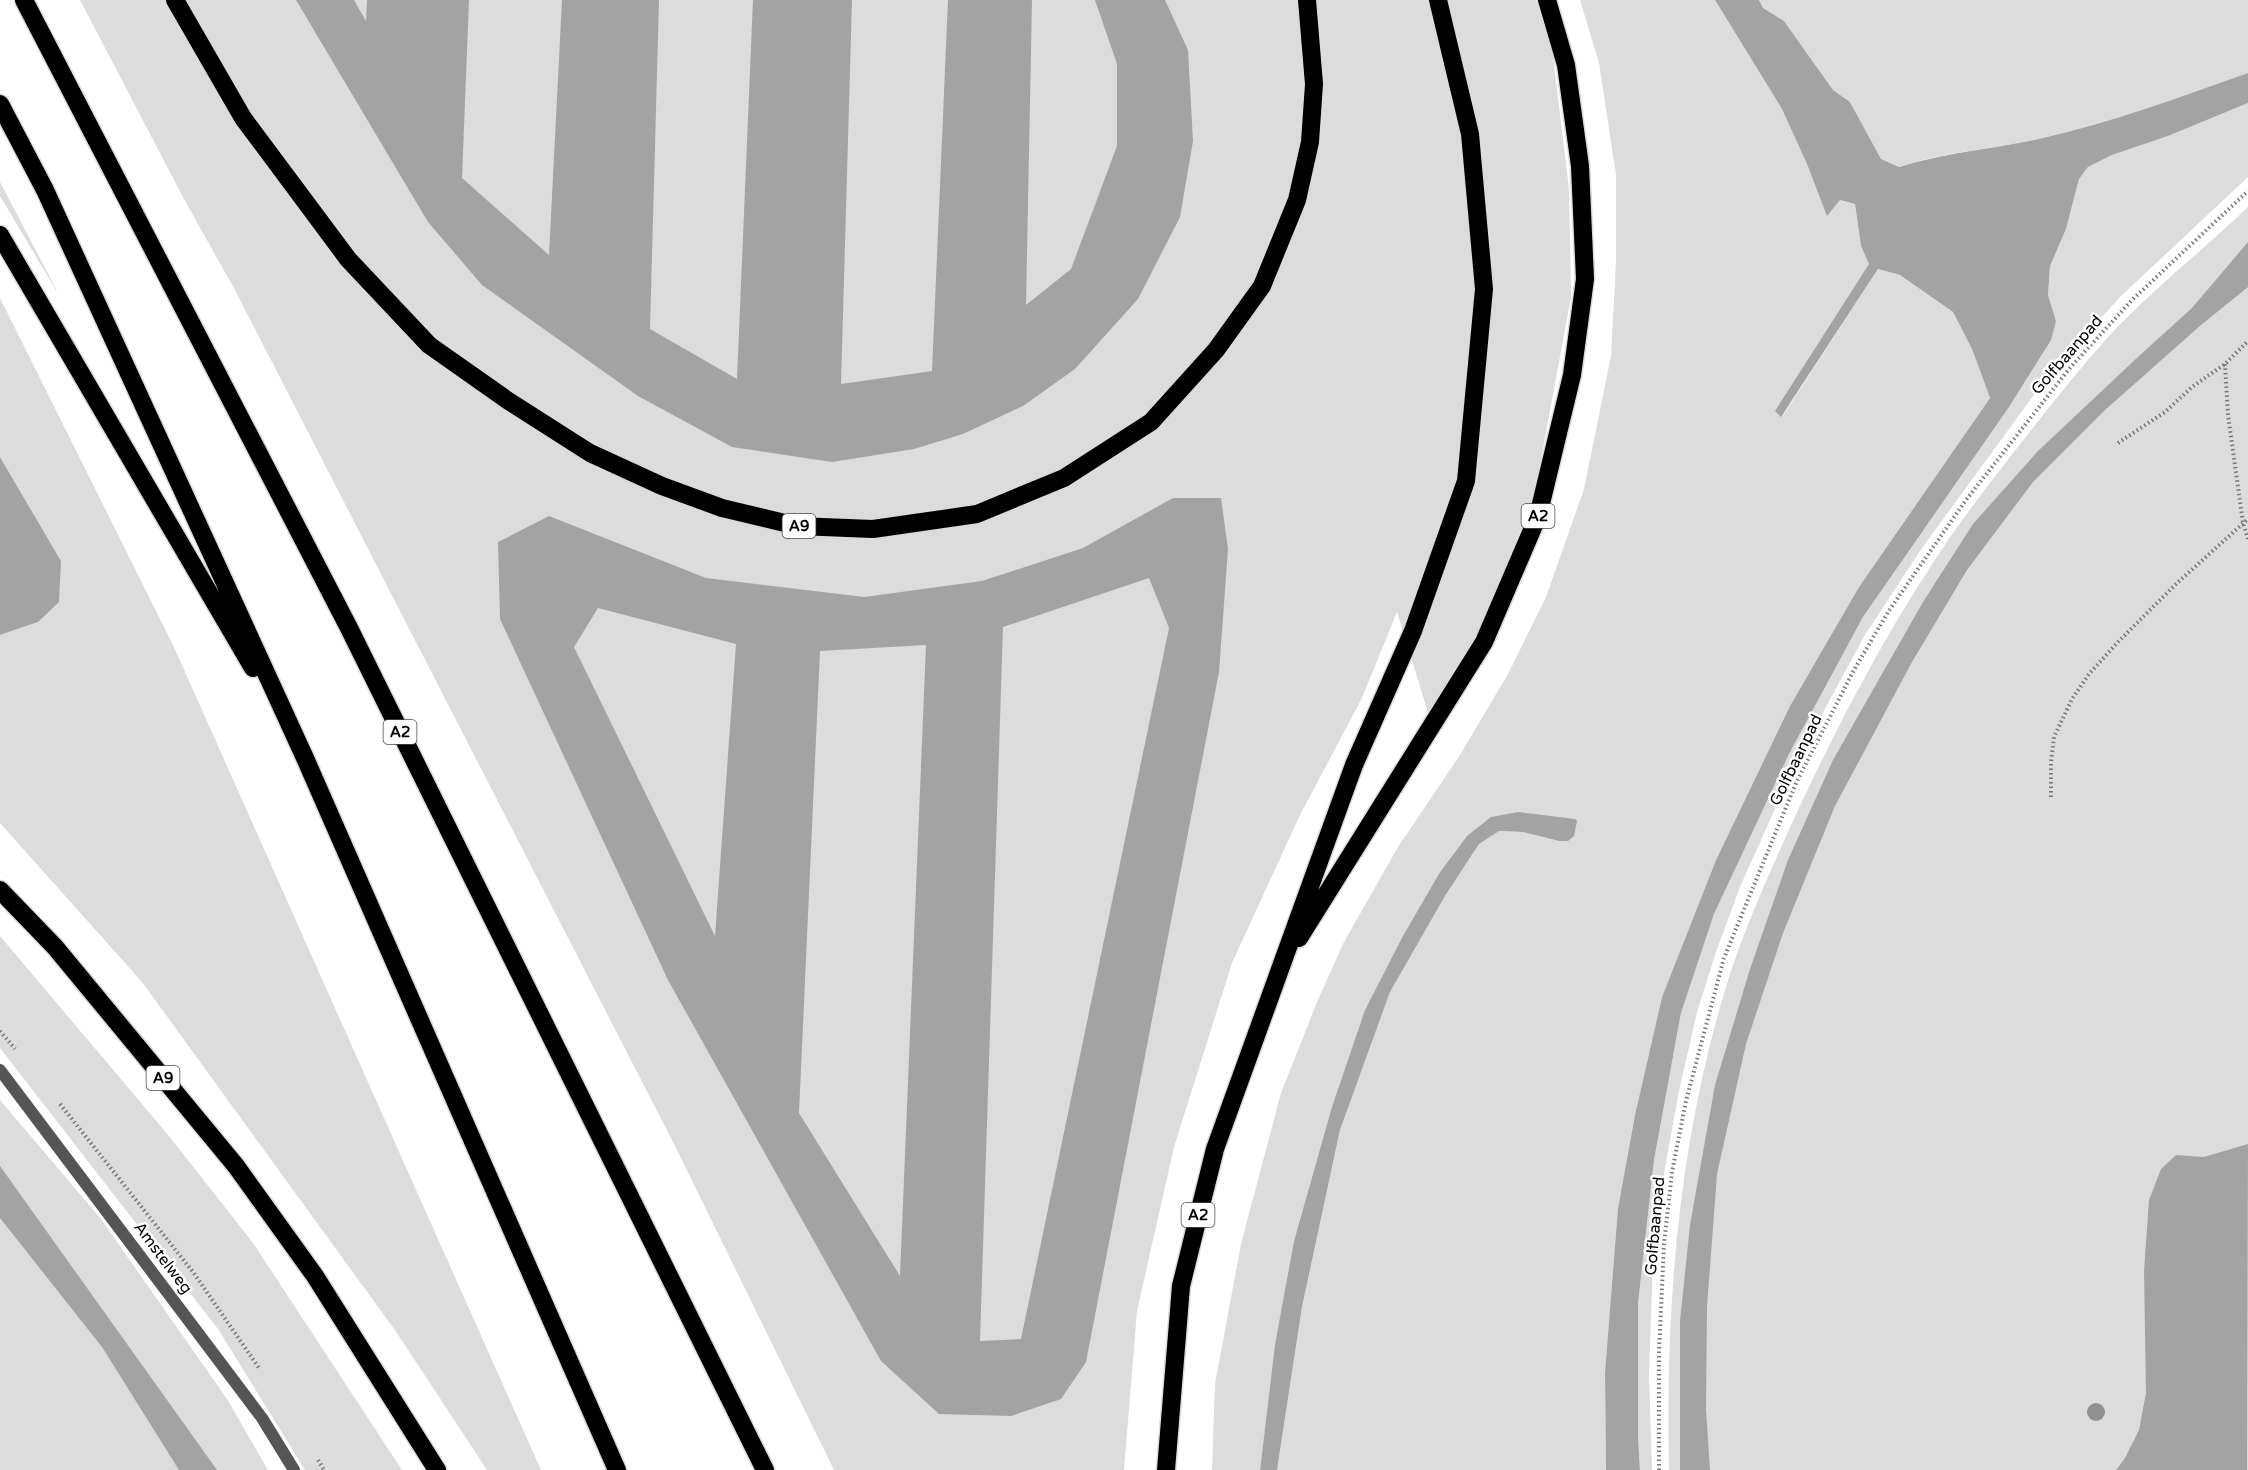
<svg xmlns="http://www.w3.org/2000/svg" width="2248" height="1470" font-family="'Varela Round',sans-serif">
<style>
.green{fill:#dcdcdc}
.water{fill:#a3a3a3;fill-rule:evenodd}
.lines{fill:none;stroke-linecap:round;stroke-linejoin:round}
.highway-casing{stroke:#dbdbdb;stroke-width:21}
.path{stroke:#777;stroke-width:4;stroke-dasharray:1.5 3;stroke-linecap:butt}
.street{stroke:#555;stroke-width:12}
.highway{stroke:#000;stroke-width:18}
.tree{fill:#8f8f8f}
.labels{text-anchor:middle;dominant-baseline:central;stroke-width:5;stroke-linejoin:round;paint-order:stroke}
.shield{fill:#fff;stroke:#4c4c4c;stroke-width:1.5}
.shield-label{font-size:15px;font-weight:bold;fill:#000}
.street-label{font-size:16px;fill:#000;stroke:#fff}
</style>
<rect width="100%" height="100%" fill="#fff"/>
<path class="green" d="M80,0H1536L1553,56L1569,189L1571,297L1534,497L1478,633L1430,719L1397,612L1362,698L1299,817L1232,963L1174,1147L1137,1311L1124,1470H834L674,1144L236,292L184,199Z
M1580,0H1715L1782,109L1807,164L1827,215L1840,200L1855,204L1861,246L1870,264L1840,312L1782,417L1878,269L1900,275L1953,312L1972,349L1990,398L1859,587L1790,706L1716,860L1662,997L1635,1115L1618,1208L1605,1372L1606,1470H1277L1302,1307L1340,1130L1390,992L1445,896L1479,844L1498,831L1523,832L1559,841L1575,819L1554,817L1467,836L1440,872L1404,934L1331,1110L1294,1241L1275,1344L1260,1470H1212L1215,1384L1241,1244L1281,1093L1317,1002L1344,942L1398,847L1460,755L1508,674L1546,597L1584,489L1611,356L1616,262V175L1599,63Z
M1759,0H2248V73C2180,97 2113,122 2043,138C1995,149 1946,151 1899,167L1881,159L1850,102L1833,90L1784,21L1763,8Z
M2248,103V177L2120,297L2044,381L1922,548L1865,635L1796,762L1740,887L1716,952L1697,1012L1679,1091L1663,1179L1653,1262L1649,1374L1652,1470H1640L1638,1438V1304L1654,1160L1681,1013L1714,914L1789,754L1863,617L2005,413L2056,321L2048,295L2050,266L2066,229L2079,179L2088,167L2112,155L2168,136Z
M0,182L56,289L57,292L0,196Z
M2248,207V1470H1669C1665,1304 1679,1136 1729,977C1748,919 1773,865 1798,810C1837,727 1879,646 1929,569C1960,520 1996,475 2032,429C2057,397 2083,365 2110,335C2153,289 2203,250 2248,207Z
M0,298L173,645L541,1470H487L397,1333L142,982L0,823V635L38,622L61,561L0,457Z
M0,936L169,1136L253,1243L402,1470H305L218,1329L0,1048Z
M0,1100L101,1219L227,1399L268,1470H0Z"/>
<path class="water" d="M296,0H354L366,21L367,0H469L462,178L549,255L562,0H659L650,329L737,379L753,0H852L841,384L932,371L948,0H1032L1026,305L1071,269L1117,146V64L1095,0H1165L1188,50L1193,141L1180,217L1138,299L1075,369L1023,406L963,434L914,449L832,462L732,447L638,396L482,285L428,222Z
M1715,0H1759L1763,8L1784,21L1833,90L1850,102L1881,159L1899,167C1946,152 1995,149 2043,138C2113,122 2180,97 2248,73V103L2168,136L2112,155L2088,167L2079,179L2066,229L2050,266L2048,295L2056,321L2051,340L2007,410L1863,617L1789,754L1714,914L1681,1013L1654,1160L1638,1304V1438L1640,1470H1606L1605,1372L1618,1208L1635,1115L1662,997L1716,860L1790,706L1859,587L1990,398L1972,349L1953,312L1900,275L1878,269L1781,417L1775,411L1869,264L1861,246L1855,204L1840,200L1827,216L1807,164L1782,109Z
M2248,242V287L2201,325L2105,410L2033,482L1967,570L1912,662L1835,806L1783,933L1746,1044L1717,1174L1707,1307L1706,1409L1710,1470H1680V1321L1690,1225L1715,1085L1750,969L1788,860L1833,760L1923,602L1973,524L2038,451L2139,356L2192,308Z
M0,457L61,561L59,602L38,622L0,635Z
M1173,498H1221L1228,549L1219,672L1086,1362L1061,1399L1011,1416L939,1414L881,1361L668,980L500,619L498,542L549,516L706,578L864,597L982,581L1083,548ZM1149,578L1169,628L1021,1339L980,1341L1003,627ZM598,608L736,644L715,936L574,647ZM925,645H926L900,1276L799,1113L820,651Z
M1518,812L1575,819L1577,821L1574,836L1568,841H1559L1523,832L1499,831L1479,844L1445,896L1390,992L1340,1130L1302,1307L1277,1470H1260L1275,1344L1294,1241L1331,1110L1365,1010L1404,934L1440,872L1467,836L1491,817Z
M2248,1144L2247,1470H2116L2125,1458L2139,1430L2146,1393L2144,1271L2149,1200L2161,1169L2176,1155L2204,1157Z
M0,1166L217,1470H179L102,1347L0,1218Z"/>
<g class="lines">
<defs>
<path id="highway" d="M24,0L349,628L765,1470
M175,0L243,118L348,259L429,345L507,400L590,453L662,486L722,508L797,526L873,529L977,514L1064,478L1151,422L1216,350L1262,286L1297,200L1310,142L1314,84L1307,0
M0,104L45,190L305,758L617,1470
M0,235L253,668
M0,890L55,947L236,1166L315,1276L437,1470
M1299,938L1484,642L1538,516L1572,375L1585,279L1580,166L1566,65L1547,0
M1166,1470L1181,1286L1215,1149L1354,765L1413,631L1466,481L1484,289L1470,134L1438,0"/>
</defs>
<use href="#highway" class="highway-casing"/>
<path class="path" d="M2225,364L2228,415L2243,523L2248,539
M2118,443L2165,412L2192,387L2225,364L2248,341
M2051,797V762L2054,737L2072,699L2089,674L2119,641L2176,584L2248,519
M0,1031L15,1049
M60,1104L193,1272L259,1368
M318,1460L324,1470
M1659,1470V1352L1664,1244L1672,1172L1686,1101L1724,958L1796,783L1854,670L1888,612L1966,500L2069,369L2132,300L2248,191"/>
<path class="street" d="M0,1070L262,1418L294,1470"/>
<use href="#highway" class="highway"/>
</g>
<circle class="tree" cx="2096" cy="1412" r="9"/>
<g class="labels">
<g class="shield">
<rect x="1521.5" y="504" width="33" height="24" rx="4.5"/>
<rect x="782.5" y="514" width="33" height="24" rx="4.5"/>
<rect x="383.5" y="720" width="33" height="24" rx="4.5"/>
<rect x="146.5" y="1066" width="33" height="24" rx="4.5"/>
<rect x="1181.5" y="1203" width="33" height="24" rx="4.5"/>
</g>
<g class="shield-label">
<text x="1538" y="516">A2</text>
<text x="799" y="526">A9</text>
<text x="400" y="732">A2</text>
<text x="163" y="1078">A9</text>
<text x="1198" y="1215">A2</text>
</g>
<g class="street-label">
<text transform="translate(2067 355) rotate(-49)">Golfbaanpad</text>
<text transform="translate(1796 760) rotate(-64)">Golfbaanpad</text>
<text transform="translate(1655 1226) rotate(-85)">Golfbaanpad</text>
<text transform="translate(163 1258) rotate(53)">Amstelweg</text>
</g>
</g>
</svg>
